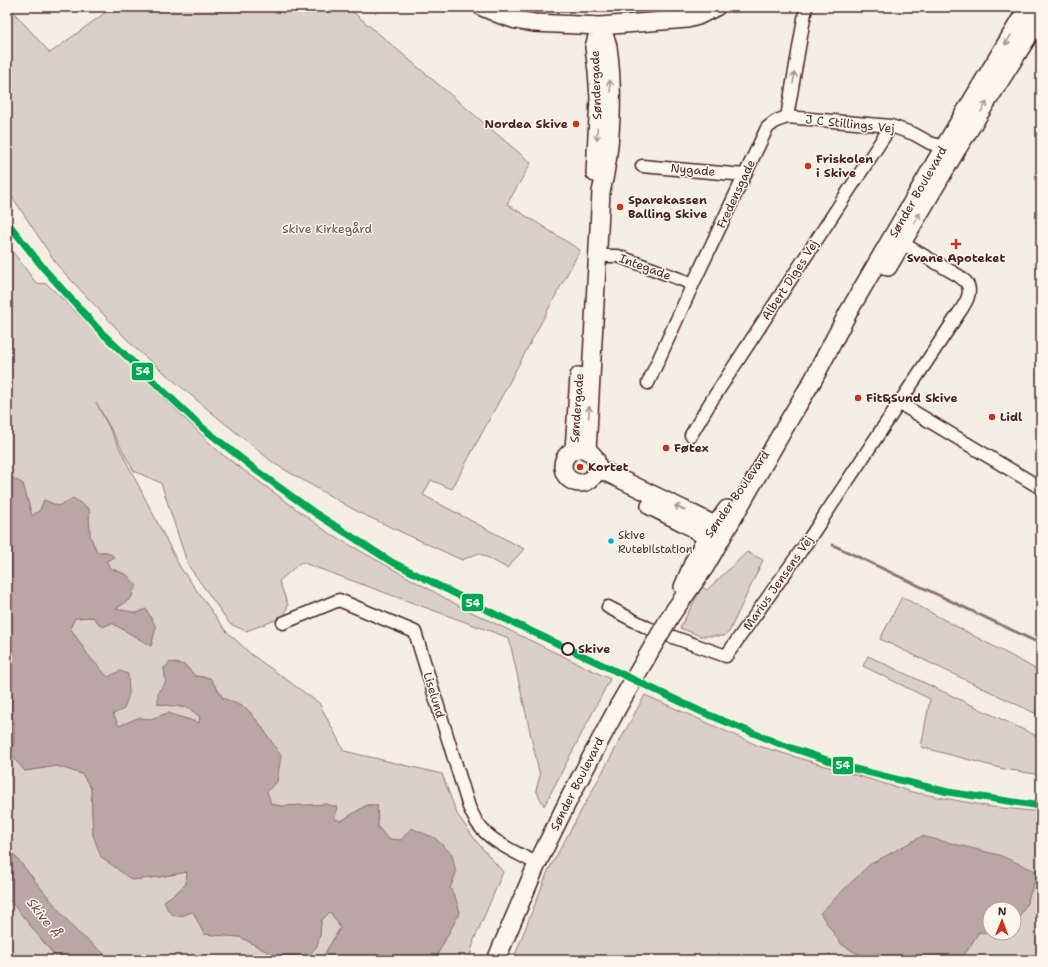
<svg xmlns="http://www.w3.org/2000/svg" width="1048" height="967" font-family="'Shantell Sans',sans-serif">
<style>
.green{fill:#dbd0c9;stroke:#92787a}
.water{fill:#baa7a5;stroke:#8d7174}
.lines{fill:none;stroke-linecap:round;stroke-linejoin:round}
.stream{stroke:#8d7174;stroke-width:3}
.street-casing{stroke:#4a1f2b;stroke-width:15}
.secondary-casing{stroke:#4a1f2b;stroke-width:20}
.street{stroke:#fbf7ec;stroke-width:12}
.secondary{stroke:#fbf7ec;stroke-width:17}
.secondary-bridge-casing{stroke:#4a1f2b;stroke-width:20;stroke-linecap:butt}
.secondary-bridge{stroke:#fbf7ec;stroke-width:17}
.rail-1-casing{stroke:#fbf7ec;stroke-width:10}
.rail-1{stroke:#00a651;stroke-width:7}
.oneway{stroke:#ab9695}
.poi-dot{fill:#c8321e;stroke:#fbf7ec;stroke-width:1.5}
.bus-dot{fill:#00a9ce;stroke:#fbf7ec;stroke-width:1.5}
.stop-dot{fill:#fbf7ec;stroke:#4a1f2b;stroke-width:2}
.labels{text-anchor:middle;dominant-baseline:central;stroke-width:3;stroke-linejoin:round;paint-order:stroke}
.bus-label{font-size:11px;fill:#4a1f2b;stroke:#fbf7ec;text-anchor:start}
.street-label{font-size:12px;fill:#4a1f2b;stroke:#fbf7ec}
.poi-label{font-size:12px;font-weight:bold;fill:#4a1f2b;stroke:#fbf7ec;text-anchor:start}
.park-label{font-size:12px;fill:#6e4b52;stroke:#fbf7ec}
.stop-label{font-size:12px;font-weight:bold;fill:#4a1f2b;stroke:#fbf7ec;text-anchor:start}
.water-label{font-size:13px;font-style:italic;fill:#714f56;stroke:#fbf7ec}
.line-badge{stroke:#fbf7ec;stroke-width:1.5}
.badge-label{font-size:11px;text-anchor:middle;font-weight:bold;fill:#fff}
</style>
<rect width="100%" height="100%" fill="#f4eee4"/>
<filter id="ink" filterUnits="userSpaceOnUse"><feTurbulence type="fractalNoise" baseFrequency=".025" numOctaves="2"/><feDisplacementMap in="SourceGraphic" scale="8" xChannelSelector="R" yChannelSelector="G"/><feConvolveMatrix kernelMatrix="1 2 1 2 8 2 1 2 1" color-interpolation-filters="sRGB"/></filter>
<g filter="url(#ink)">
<path class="green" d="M7,7H9L50,53L113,7H347L531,163L507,204L580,250L452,489L431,480L423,495L524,549L507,568L479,553L462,560L358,512L275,464L217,417L136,349L58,266L7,189Z
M7,244L36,283L47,284L219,452L330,534L461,607L610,679L544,806L536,790L540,776L509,638L301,562L279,581L288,605L284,617L246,631L230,624L188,565L161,483L134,471L96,402L180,567L226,631L252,655L319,703L344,751L442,774L457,814L476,841L503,872L474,940L469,960H439L438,953L460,912L455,897L450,888L456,873L401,840L388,839L378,827L377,805H367L341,821L281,806L271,804L266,791L280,756L260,724L246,708L223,698L210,678L195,676L185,665L164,668L166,682L158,704L189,708L200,717L199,723L168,713L151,719L138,718L119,726L113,714L108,678L88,655L70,628L75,618L93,617L102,627L112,623L151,646L156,627L137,613L116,609C136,595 136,598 127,575L110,568L106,561L114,557L107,552H97L90,536L89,509L58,506L44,500L40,510L32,516L23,484L7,475Z
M747,552L763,560L729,632L724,636H701L680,628L702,587L707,590Z
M902,597L1041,672V716L880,639Z
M868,656L1041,738V775L1004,769L921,747L930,699L863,666Z
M645,695L759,746L912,792L992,807L1041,812V960H961L979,932L1014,933V925L1026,905L1038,872L841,944L868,960H513L548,871Z
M7,711L14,720V743L10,753L25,771L57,766L82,774L91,788L93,835L132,880L159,877L187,872L186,884L176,893L164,901L182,916L193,911L204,934L240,937L275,956L293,955L306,958L320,935L321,921L330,912L336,920L340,928L321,960H7Z"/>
<path class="water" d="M7,475L23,484L32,516L40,510L44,500L58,506L73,498L89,509L90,536L97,552H107L114,557L106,561L110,568L127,575L137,586L133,591L131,598L116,609L137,613L146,609L156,627L151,646L112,623L102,627L93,617L75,618L70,628L88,655L108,677L120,671L128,674L129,694L124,709L113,714L119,726L138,718L151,719L168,713L199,723L200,717L189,708L158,704V692L166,682L164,668L170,662L185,665L195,676L210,678L223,698L246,708L260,724L281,756L277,782L267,791L271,804L281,806L327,804L337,807L335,819L341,821L367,805H377L378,827L388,839L401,840L411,828L435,838L452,854L456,873L450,888L455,897L460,912L438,953L439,960H321L340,928L336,920L330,912L321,921L320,935L317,946L306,959L293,955L275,956L240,937L204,934L193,912C177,917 170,919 164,901L176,893L186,884L187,872L159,877L132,880L101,857L93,835L91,788L82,774L57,766L25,771L9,753L14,743V720L7,711Z
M922,836L999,855L1038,872L1026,905L1014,925V909H990V933L979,932L961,960H868L841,944L820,913L869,865Z
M7,846L75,930L108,957L116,960H58L7,897Z"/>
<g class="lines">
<path class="stream" d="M833,545L1041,644"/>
<defs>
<path id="street" d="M787,117L806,7
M642,166L745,175
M597,256H618L693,284
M648,383L693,284L767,128L776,121L787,117L891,126L914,134L930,143L950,149
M899,403L1041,488
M691,435L710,403L891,126
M608,607L648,628L726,656L805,545L955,319C961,309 975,294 966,282C964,280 961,278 959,276L895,239
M283,623L339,600L415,632L469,807C472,813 474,818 478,824C490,842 518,853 537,864"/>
<path id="secondary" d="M482,7L501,15L516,20L534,23L600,26L687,19L698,16L716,7
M595,173L599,98L597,71L594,47L600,26
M888,267L956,151L1041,16
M563 466a17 17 0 1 1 34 0a17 17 0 1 1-34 0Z
M574,450L579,376
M587,451L601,192C612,150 614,89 608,47C607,40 603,33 600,26
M597,468L691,513L724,530
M650,506L686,524L716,543
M683,587L694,561L707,537L727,509
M671,615L705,567L789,420L813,380L849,311L892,237L944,147L1028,7
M496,960L537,864L571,795L619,705"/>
</defs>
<use href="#street" class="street-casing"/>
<use href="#secondary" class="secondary-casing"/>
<use href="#street" class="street"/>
<use href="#secondary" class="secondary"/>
<defs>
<path id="secondary-bridge" d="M619,705L671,615"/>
</defs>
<use href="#secondary-bridge" class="secondary-bridge-casing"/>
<use href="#secondary-bridge" class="secondary-bridge"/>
<defs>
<path id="rail-1" d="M7,222L45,270L101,332L203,428L257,471L315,513L390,561L499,616L702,712L780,744L851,768L948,792L1041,806"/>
</defs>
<use href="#rail-1" class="rail-1-casing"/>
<use href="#rail-1" class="rail-1"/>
</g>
<defs><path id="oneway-shaft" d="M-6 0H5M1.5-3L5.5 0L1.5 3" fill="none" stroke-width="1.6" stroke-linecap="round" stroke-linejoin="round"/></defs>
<g class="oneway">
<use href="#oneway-shaft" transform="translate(1008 40) rotate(121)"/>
<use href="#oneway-shaft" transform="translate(794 78) rotate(-81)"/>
<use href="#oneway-shaft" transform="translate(610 86) rotate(-93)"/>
<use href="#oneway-shaft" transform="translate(984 107) rotate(-58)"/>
<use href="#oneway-shaft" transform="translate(597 134) rotate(93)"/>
<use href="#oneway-shaft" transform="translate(917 218) rotate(-60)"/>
<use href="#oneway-shaft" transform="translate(589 412) rotate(-87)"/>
<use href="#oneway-shaft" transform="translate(680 508) rotate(-154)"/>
</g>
</g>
<g class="poi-dot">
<circle cx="576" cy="124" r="4"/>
<circle cx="808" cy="166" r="4"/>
<circle cx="620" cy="207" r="4"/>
<path d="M954 238h4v4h4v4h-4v4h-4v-4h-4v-4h4z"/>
<circle cx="858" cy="398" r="4"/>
<circle cx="992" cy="417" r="4"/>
<circle cx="666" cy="448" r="4"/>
<circle cx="580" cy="467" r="4"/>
</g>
<circle class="bus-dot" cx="611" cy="541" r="3.5"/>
<circle class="stop-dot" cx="568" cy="649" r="6"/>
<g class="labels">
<g class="bus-label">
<text x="618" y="535">Skive<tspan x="618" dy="14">Rutebilstation</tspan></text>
</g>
<g class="street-label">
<text transform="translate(596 85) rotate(-92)">Søndergade</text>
<text transform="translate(850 124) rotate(6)">J C Stillings Vej</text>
<text transform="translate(693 170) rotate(5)">Nygade</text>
<text transform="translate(918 192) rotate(-60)">Sønder Boulevard</text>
<text transform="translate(736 194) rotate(-65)">Fredensgade</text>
<text transform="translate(645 267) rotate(20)">Integade</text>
<text transform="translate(790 280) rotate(-57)">Albert Diges Vej</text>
<text transform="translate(577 408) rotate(-86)">Søndergade</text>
<text transform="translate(737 494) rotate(-55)">Sønder Boulevard</text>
<text transform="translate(778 583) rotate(-55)">Marius Jensens Vej</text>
<text transform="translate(434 695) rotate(73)">Liselund</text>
<text transform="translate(577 784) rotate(-63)">Sønder Boulevard</text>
</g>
<g class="poi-label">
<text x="568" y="124" text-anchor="end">Nordea Skive</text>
<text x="816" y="159">Friskolen<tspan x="816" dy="14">i Skive</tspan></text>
<text x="628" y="200">Sparekassen<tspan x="628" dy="14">Balling Skive</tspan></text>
<text x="956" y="258" text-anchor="middle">Svane Apoteket</text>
<text x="866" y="398">Fit&amp;Sund Skive</text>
<text x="1000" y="417">Lidl</text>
<text x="674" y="448">Føtex</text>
<text x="588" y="467">Kortet</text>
</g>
<g class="park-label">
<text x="327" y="229">Skive Kirkegård</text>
</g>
<g class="stop-label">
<text x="578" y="649">Skive</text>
</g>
<g class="water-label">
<text transform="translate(44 918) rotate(52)">Skive Å</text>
</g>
</g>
<g class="line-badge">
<rect x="131" y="362" width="23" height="19" rx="4" fill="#00a651"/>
<rect x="461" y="593" width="23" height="19" rx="4" fill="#00a651"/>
<rect x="832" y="756" width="22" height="19" rx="4" fill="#00a651"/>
</g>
<g class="badge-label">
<text x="143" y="375">54</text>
<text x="473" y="607">54</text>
<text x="843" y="769">54</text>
</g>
<rect width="1048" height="967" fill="none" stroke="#fbf7ec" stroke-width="24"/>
<rect x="12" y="12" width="1024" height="943" fill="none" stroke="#4a1f2b" stroke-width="1.5" filter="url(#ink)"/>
<g transform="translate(1002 921) rotate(1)"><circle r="19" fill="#fbf7ec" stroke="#b4a19f"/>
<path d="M0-3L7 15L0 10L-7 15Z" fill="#c8321e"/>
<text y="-6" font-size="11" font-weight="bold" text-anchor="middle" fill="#4a1f2b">N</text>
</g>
</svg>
